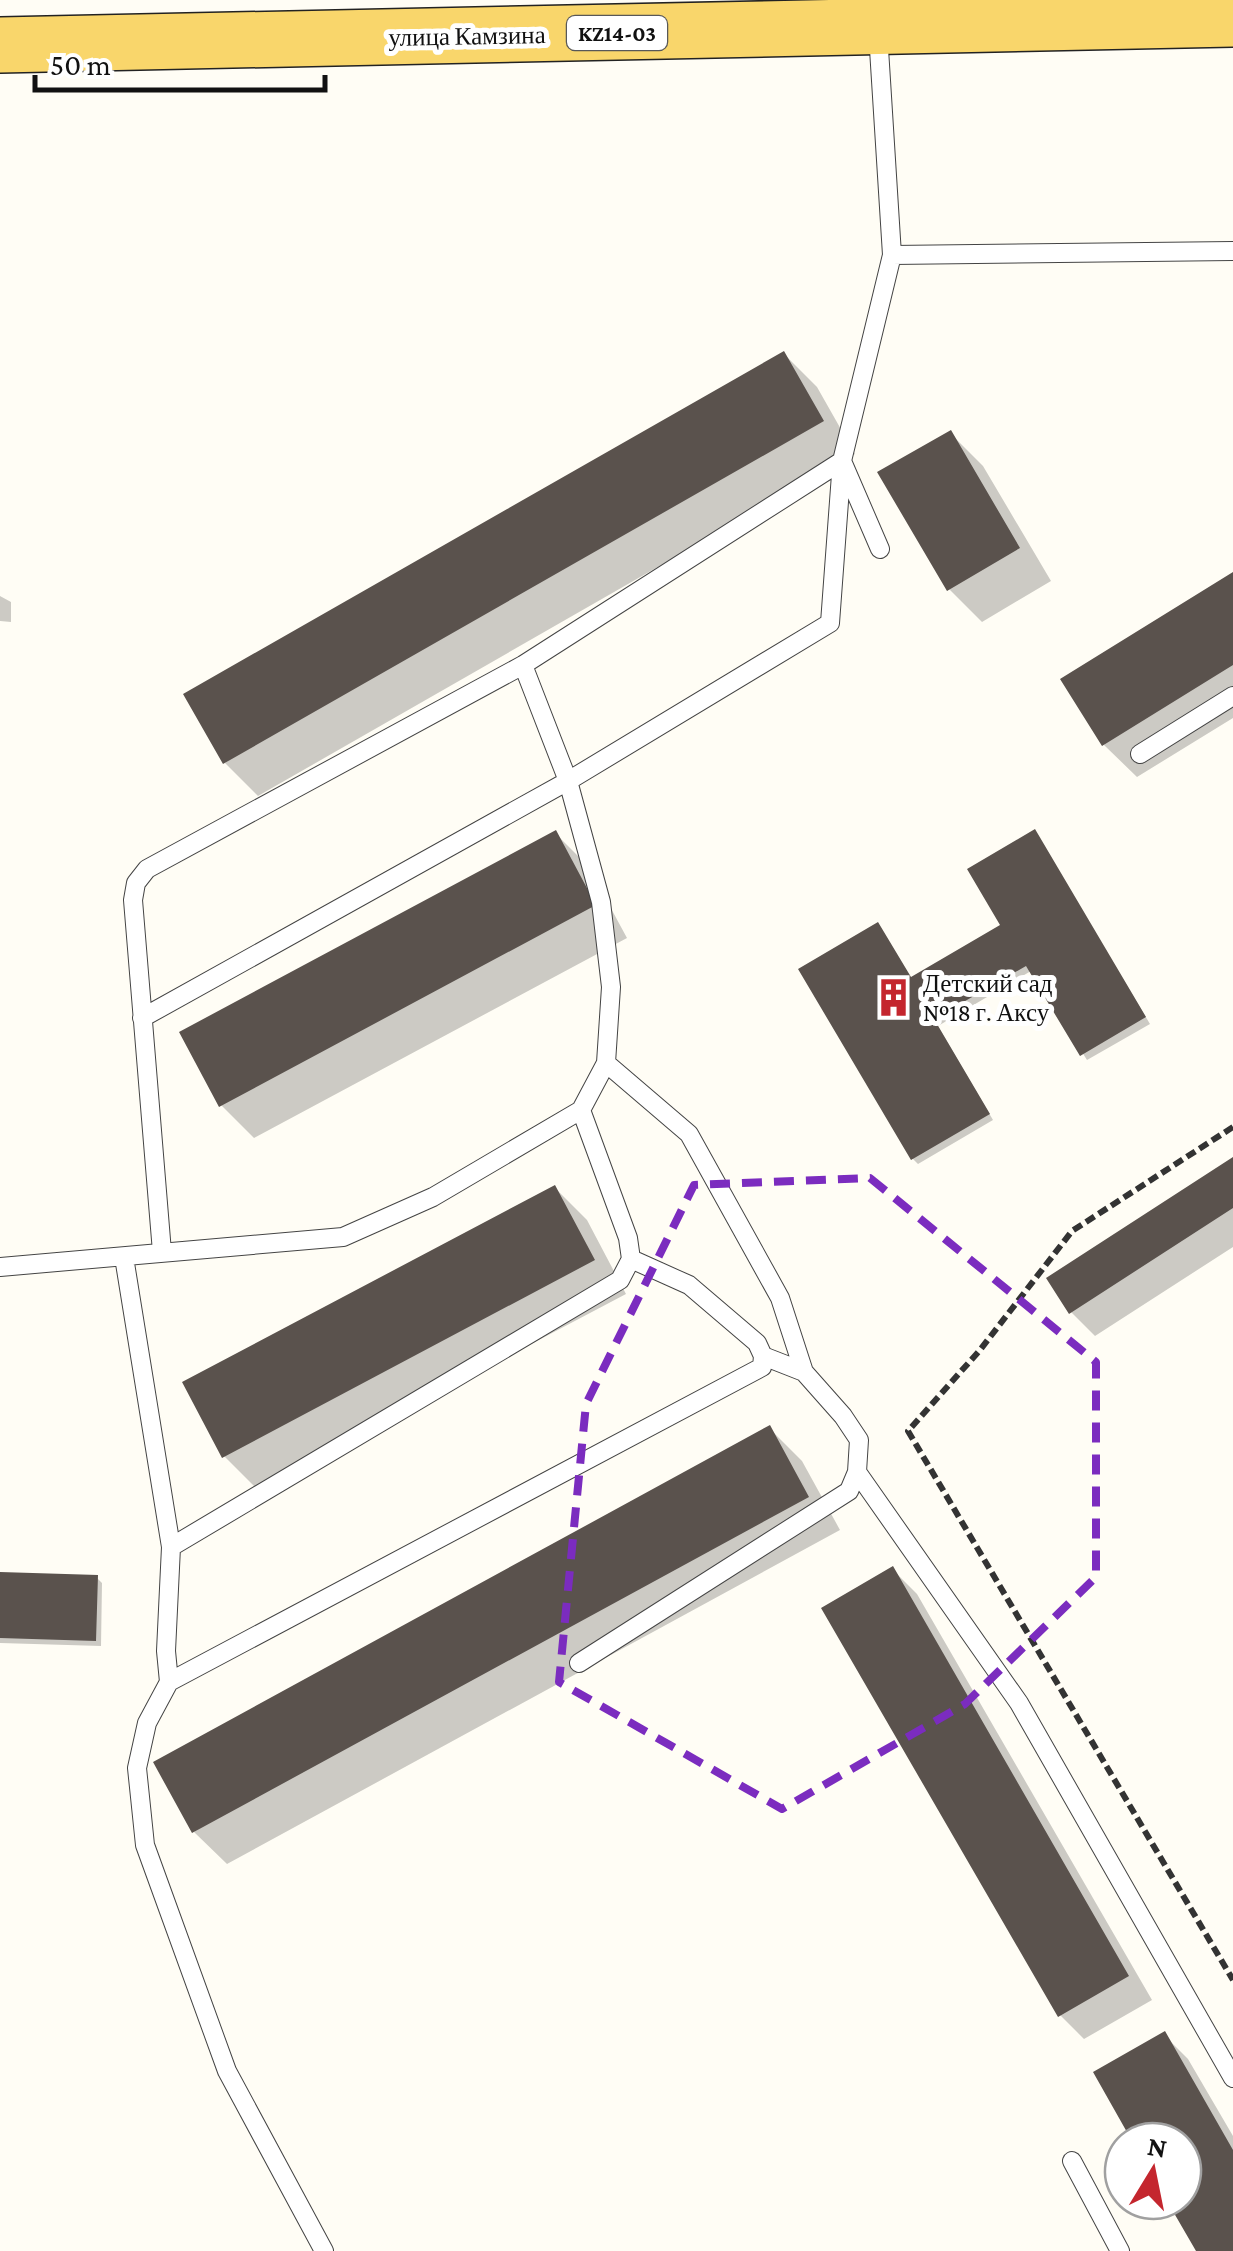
<svg xmlns="http://www.w3.org/2000/svg" width="1233" height="2251" font-family="'Crimson Pro',serif">
<style>
.shadow{fill:#0003}
.building{fill:#5a524d}
.lines{fill:none;stroke-linecap:round;stroke-linejoin:round}
.lane-casing{stroke:#444;stroke-width:20}
.primary-casing{stroke:#222;stroke-width:58}
.path{stroke:#333;stroke-width:6;stroke-dasharray:10 5;stroke-linecap:butt}
.lane{stroke:#fff;stroke-width:18}
.primary{stroke:#f9d66b;stroke-width:55}
.marked{fill:none;stroke:#7b2cbf;stroke-width:8;stroke-dasharray:20 12;stroke-linejoin:round}
.labels{text-anchor:middle;dominant-baseline:central;stroke-width:10;stroke-linejoin:round;paint-order:stroke}
.shield{fill:#fff;stroke:#585858;stroke-width:2.5}
.shield-label{font-size:22px;font-weight:bold;fill:#111}
.street-label{font-size:25px;fill:#111;stroke:#fff}
.poi-label{font-size:25px;fill:#111;stroke:#fff;text-anchor:start}
</style>
<rect width="100%" height="100%" fill="#fffdf5"/>
<path class="shadow" d="M784,354L817,387L855,454L258,796L225,763Z
M950,433L983,466L1051,581L982,622L949,589Z
M1233,575V718L1137,777L1104,745Z
M0,596L11,602V622L0,621Z
M1035,832L1150,1024L1087,1060L1031,971L938,1026L993,1120L918,1164L913,1159L912,979L1004,926Z
M555,833L588,866L627,938L254,1138L221,1105Z
M1233,1160V1247L1095,1336L1071,1312Z
M555,1188L587,1220L626,1294L257,1489L224,1456Z
M769,1428L802,1461L840,1530L227,1864L194,1832Z
M893,1570L917,1594L1152,2000L1084,2039L1060,2015Z
M0,1575L97,1578L102,1583L101,1646L0,1643Z
M1164,2035L1188,2059L1233,2136V2251H1199L1170,2201H1183V2141H1135Z"/>
<path class="building" d="M784,351L824,421L223,764L183,694Z
M951,430L1020,548L947,591L877,472Z
M1233,572V665L1102,746L1060,679Z
M1035,829L1146,1017L1080,1056L1026,966L934,1019L990,1114L911,1160L798,969L878,922L911,977L1000,925L967,869Z
M556,830L596,905L219,1107L179,1032Z
M1233,1157V1208L1069,1314L1046,1278Z
M555,1185L595,1260L222,1458L182,1382Z
M770,1425L809,1497L192,1833L153,1762Z
M893,1566L1129,1976L1058,2017L821,1608Z
M0,1572L98,1575L96,1641L0,1638Z
M1165,2031L1233,2150V2251H1196L1167,2201H1183V2141H1132L1093,2072Z"/>
<g class="lines">
<defs>
<path id="lane" d="M892,255L1233,251
M1140,754L1233,696
M142,1018L568,781L830,623L842,461L892,255L878,33
M606,1063L689,1134L780,1298L804,1372
M162,1252L133,900L136,883L147,869L523,665L842,461L880,549
M124,1257L171,1547L166,1651L169,1682L147,1723L137,1768L145,1845L227,2071L324,2251
M0,1267L343,1237L433,1197L581,1110L606,1063L611,987L601,902L568,781L523,665
M857,1472L1019,1703L1233,2078
M171,1547L620,1280L631,1259L628,1238L581,1110
M579,1663L849,1491L857,1472L859,1440L843,1416L804,1372L763,1356
M169,1682L762,1367L763,1356L757,1343L689,1285L631,1259
M1072,2161L1120,2251"/>
<path id="primary" d="M0,45L1233,19"/>
</defs>
<use href="#lane" class="lane-casing"/>
<use href="#primary" class="primary-casing"/>
<path class="path" d="M1233,1127L1072,1231L980,1350L908,1431L1233,1980"/>
<use href="#lane" class="lane"/>
<use href="#primary" class="primary"/>
</g>
<path class="marked" d="M870,1178L1096,1362V1577L965,1704L782,1809L559,1682L586,1404L694,1185Z"/>
<defs>
<symbol id="building-bare" viewBox="-9 -9 18 18"><path d="M-4-6H4V6H1V3H-1V6H-4ZM-2.5-4.3h1.7v1.8h-1.7ZM.8-4.3h1.7v1.8H.8ZM-2.5-1h1.7V.8h-1.7ZM.8-1h1.7V.8H.8Z" fill="#c4262e" stroke="#fff" stroke-width="2.5" paint-order="stroke"/></symbol>
</defs>
<g fill-rule="evenodd">
<use href="#building-bare" x="866" y="970" width="55" height="55"/>
</g>
<g class="labels">
<rect class="shield" x="567" y="16" width="100" height="34" rx="8"/>
<g class="shield-label">
<text x="617" y="33">KZ14-03</text>
</g>
<g class="street-label">
<text transform="translate(467 36) rotate(-1)">улица Камзина</text>
</g>
<g class="poi-label">
<text x="923" y="983">Детский сад<tspan x="923" dy="29">№18 г. Аксу</tspan></text>
</g>
</g>
<g transform="translate(1153 2171) rotate(10)"><circle r="48" fill="#ffffff" stroke="#a0a0a0" stroke-width="2.5"/>
<path d="M0-8L18 38L0 25L-18 38Z" fill="#c4262e"/>
<text y="-15" font-size="28" font-weight="bold" text-anchor="middle" fill="#111111">N</text>
</g>
<path d="M35 75v15h290v-15" fill="none" stroke="#111111" stroke-width="5"/>
<text x="50" y="75" font-size="30" fill="#111111" stroke="#ffffff" stroke-width="8" paint-order="stroke">50 m</text>
</svg>
